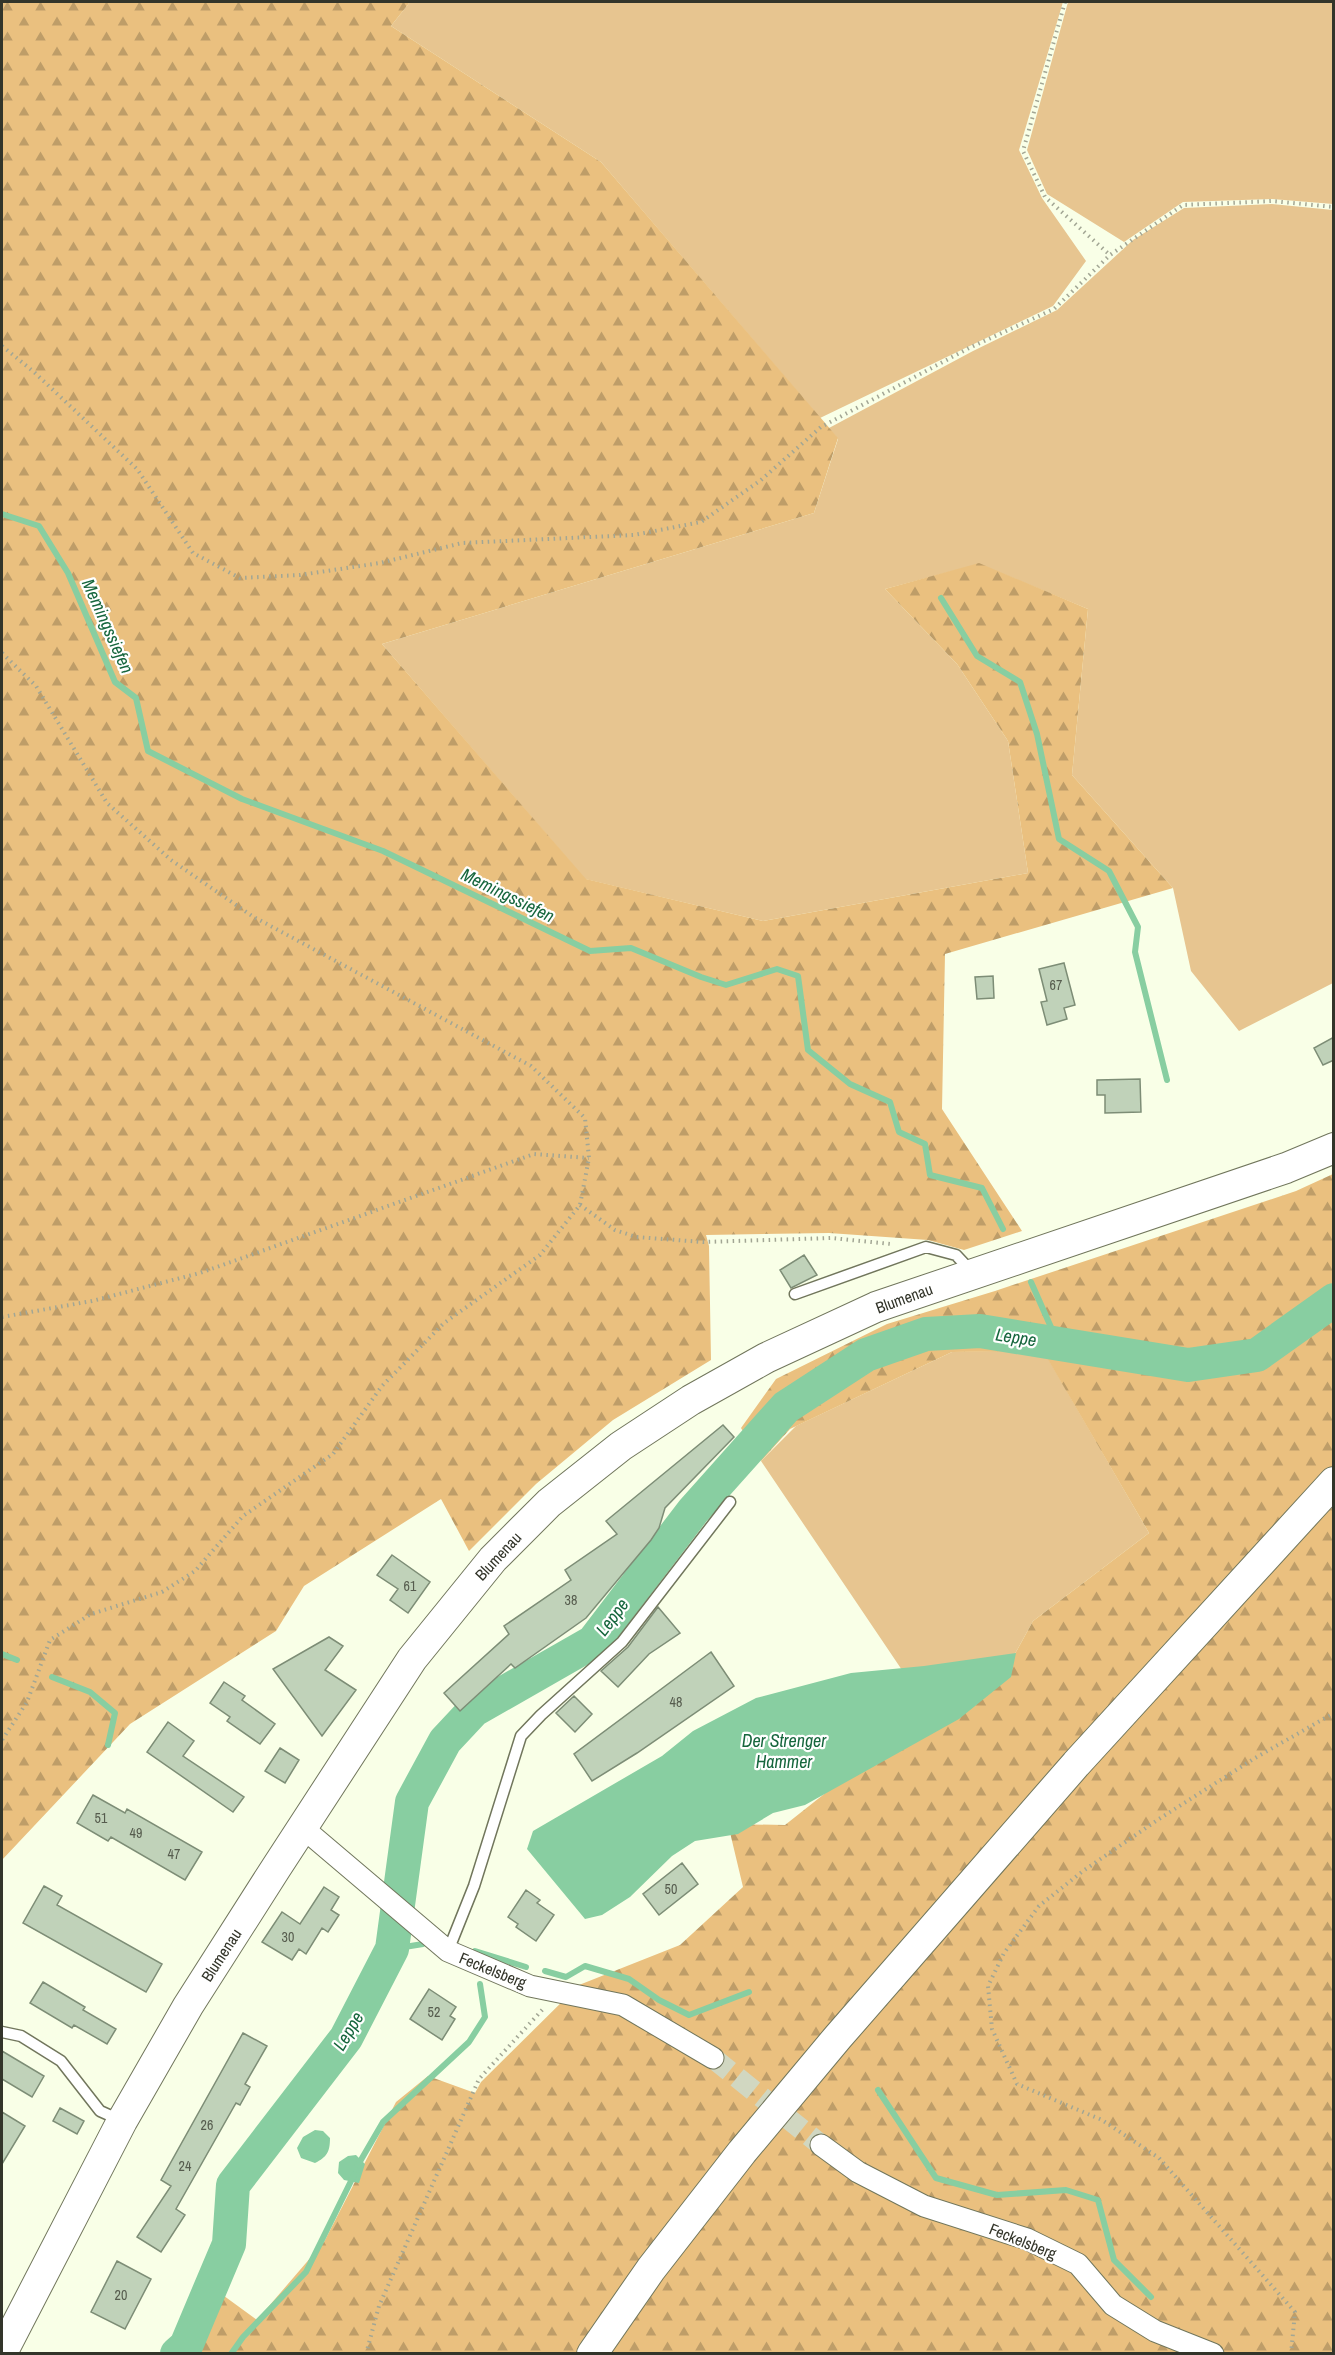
<svg xmlns="http://www.w3.org/2000/svg" width="1335" height="2355" font-family="'Archivo Narrow',sans-serif">
<style>
.grass{fill:#e7c590}
.forest{fill:url(#forest-firs)}
.water{fill:#88cea1}
.lines{fill:none;stroke-linecap:round;stroke-linejoin:round}
.stream{stroke:#88cea1;stroke-width:6}
.river{stroke:#88cea1;stroke-width:34}
.building{fill:#c0d2b9;stroke:#7d8d76;stroke-width:1.5}
.street-tunnel{stroke:#d1d7c1;stroke-width:21;stroke-dasharray:21 10;stroke-linecap:butt}
.lane-casing{stroke:#71765c;stroke-width:13}
.street-casing{stroke:#71765c;stroke-width:23}
.secondary-casing{stroke:#71765c;stroke-width:32}
.path{stroke:#a2a694;stroke-width:4;stroke-dasharray:1.5 4.5;stroke-linecap:butt}
.lane{stroke:#fff;stroke-width:10}
.street{stroke:#fff;stroke-width:21}
.secondary{stroke:#fff;stroke-width:30}
.labels{text-anchor:middle;dominant-baseline:central;stroke-width:4.5;stroke-linejoin:round;paint-order:stroke}
.number-label{font-size:14px;fill:#565c4e}
.street-label{font-size:16px;fill:#33352a;stroke:#fff}
.water-label{font-size:18px;font-style:italic;fill:#16663d;stroke:#fff}
</style>
<defs>
<pattern id="forest-firs" width="22" height="20" patternUnits="userSpaceOnUse" patternTransform="scale(1.5)"><rect width="22" height="20" fill="#eac07f"/><path d="M5 1l3.5 6h-7zM16 11l3.5 6h-7z" fill="#be9d68"/></pattern>
</defs>
<rect width="100%" height="100%" fill="#f9ffe7"/>
<path class="grass" d="M410,2H1063L1019,150L1042,198L1086,261L1053,306L820,418L601,162L391,26Z
M1068,2H1333V204L1272,199L1183,202L1124,242L1047,194L1027,150Z
M1272,204L1333,210V983L1239,1031L1191,971L1173,888L1072,775L1088,609L979,564L885,589L957,664L1008,741L1028,873L763,921L585,879L382,644L814,513L838,439L829,428L973,351L1057,310L1133,240L1184,208Z
M1043,1350L1149,1533L1033,1621L999,1683L904,1673L761,1461L796,1426L952,1352Z"/>
<path class="forest" d="M2,2H410L391,26L601,162L838,438L814,513L382,644L586,879L763,921L1028,873L1008,741L957,664L885,589L979,563L1088,609L1072,775L1173,888L945,954L942,1109L1022,1231L964,1250L928,1240L829,1233L706,1235L709,1246L711,1360L613,1420L536,1484L469,1551L441,1499L304,1586L276,1631L130,1724L2,1860Z
M1333,1174V2353L166,2354L174,2348L220,2293L257,2320L324,2242L396,2102L428,2076L475,2093L481,2082L579,1985L680,1945L743,1887L728,1824L785,1825L895,1738L999,1683L1033,1621L1149,1533L1043,1351L952,1352L790,1429L761,1461L741,1428L776,1379L887,1324L995,1291L1296,1191Z"/>
<path class="water" d="M1016,1653L1011,1677L959,1719L805,1805L773,1813L738,1834L695,1841L672,1856L630,1897L602,1915L585,1919L527,1849L533,1831L662,1756L693,1731L756,1698L851,1673L924,1666Z
M315,2130L323,2131L330,2138C330,2152 327,2157 315,2163L301,2158L297,2148L303,2137Z
M356,2155L365,2164L359,2183L344,2180L338,2173L339,2162L348,2156Z"/>
<g class="lines">
<path class="stream" d="M2,514L39,526L68,573L115,682L136,698L148,751L242,799L383,851L590,951L631,948L701,977L726,985L777,969L798,976L808,1050L850,1084L890,1102L899,1132L925,1144L930,1175L982,1188L1003,1229
M941,598L977,656L1020,682L1037,734L1059,839L1109,871L1138,927L1135,952L1167,1080
M1031,1282L1058,1343
M2,1654L17,1660
M52,1677L90,1692L115,1713L108,1745
M392,1949L423,1944
M475,1951L526,1967
M545,1971L566,1977L585,1966L629,1979L659,2000L689,2015L749,1992
M878,2090L936,2178L997,2195L1066,2190L1098,2200L1114,2260L1151,2297
M358,2165L383,2122L469,2042L485,2017L480,1984
M231,2354L243,2337L306,2272L354,2175"/>
<path class="river" d="M177,2354L186,2346L229,2244L233,2185L346,2038L392,1949L412,1802L445,1741L474,1710L593,1642L693,1511L786,1407L866,1355L926,1334L980,1331L1188,1365L1257,1355L1334,1300"/>
</g>
<path class="building" d="M1064,963L1075,1005L1064,1008L1067,1019L1047,1025L1041,1002L1047,1001L1039,969Z
M993,976L994,998L977,999L975,977Z
M1334,1037V1060L1323,1065L1314,1048Z
M1140,1079L1141,1112L1105,1113V1095H1097V1080Z
M804,1255L817,1275L791,1288L780,1270Z
M723,1425L734,1437L665,1508L659,1528L651,1540L586,1618L515,1668L511,1664L460,1711L444,1693L509,1634L504,1626L571,1580L565,1570L617,1534L606,1521Z
M392,1555L430,1582L408,1613L390,1600L398,1589L377,1575Z
M658,1607L680,1633L649,1654L618,1687L601,1671L628,1647Z
M329,1637L343,1646L325,1670L356,1690L322,1736L273,1669Z
M711,1652L734,1686L637,1753L592,1781L574,1754Z
M224,1682L245,1696L242,1700L275,1724L260,1744L227,1721L230,1717L210,1703Z
M574,1696L592,1714L575,1732L556,1713Z
M168,1722L194,1741L183,1756L244,1797L233,1812L147,1752Z
M280,1748L299,1760L285,1783L265,1771Z
M93,1795L125,1813L127,1809L202,1852L185,1880L111,1837L108,1841L77,1823Z
M682,1863L698,1884L659,1915L643,1894Z
M44,1886L62,1896L57,1905L162,1964L146,1992L23,1923Z
M324,1887L339,1897L331,1910L339,1915L328,1932L322,1928L306,1954L299,1949L292,1960L262,1942L282,1912L300,1924Z
M526,1890L540,1900L537,1903L554,1915L536,1941L516,1927L518,1924L508,1917Z
M43,1982L85,2007L83,2010L116,2029L107,2044L74,2025L72,2028L30,2003Z
M429,1989L456,2007L450,2016L455,2019L442,2040L410,2019Z
M243,2033L267,2046L245,2084L250,2087L240,2105L236,2103L176,2209L185,2215L161,2252L137,2237L171,2186L161,2180Z
M2,2051L44,2076L32,2097L2,2079Z
M60,2108L84,2121L77,2134L53,2121Z
M2,2112L25,2126L2,2164Z
M117,2261L151,2279L125,2329L91,2312Z"/>
<g class="lines">
<path class="street-tunnel" d="M713,2058L821,2145"/>
<defs>
<path id="lane" d="M795,1294L926,1247L956,1255L971,1271
M448,1951L474,1886L521,1736L541,1715L622,1642L730,1502
M2,2032L21,2036L61,2061L100,2111L120,2120"/>
<path id="street" d="M303,1828L448,1951L530,1986L623,2005L713,2058
M821,2145L858,2172L924,2206L1027,2239L1078,2264L1113,2305L1155,2331L1213,2354"/>
<path id="secondary" d="M2,2353L122,2121L188,2006L276,1868L412,1659L493,1559L549,1503L621,1446L691,1400L766,1358L876,1307L1286,1168L1334,1148
M592,2354L651,2269L742,2152L838,2037L1076,1764L1334,1482"/>
</defs>
<use href="#lane" class="lane-casing"/>
<use href="#street" class="street-casing"/>
<use href="#secondary" class="secondary-casing"/>
<path class="path" d="M1065,2L1023,151L1045,197L1110,255
M2,346L34,372L137,469L193,553L240,578L300,575L380,563L462,543L634,535L701,522L761,480L821,427L969,348L1054,309L1110,255L1183,205L1272,201L1334,207
M2,653L36,686L107,803L171,860L252,916L531,1066L585,1118L589,1158L580,1205L540,1255L444,1323L382,1386L333,1454L243,1516L195,1571L162,1592L91,1614L50,1640L27,1702L2,1740
M580,1205L615,1230L636,1237L703,1242L831,1238L891,1244
M2,1317L92,1301L200,1273L534,1154L589,1158
M366,2354L379,2306L479,2079L543,2009
M1291,2354L1295,2312L1159,2158L1102,2120L1017,2084L992,2029L988,1986L1004,1953L1039,1906L1083,1871L1159,1819L1255,1758L1334,1713"/>
<use href="#lane" class="lane"/>
<use href="#street" class="street"/>
<use href="#secondary" class="secondary"/>
</g>
<g class="labels">
<g class="number-label">
<text x="1056" y="985">67</text>
<text x="410" y="1586">61</text>
<text x="571" y="1600">38</text>
<text x="676" y="1702">48</text>
<text x="101" y="1818">51</text>
<text x="136" y="1833">49</text>
<text x="174" y="1854">47</text>
<text x="671" y="1889">50</text>
<text x="288" y="1937">30</text>
<text x="434" y="2012">52</text>
<text x="207" y="2125">26</text>
<text x="185" y="2166">24</text>
<text x="121" y="2295">20</text>
</g>
<g class="street-label">
<text transform="translate(904 1298) rotate(-20)">Blumenau</text>
<text transform="translate(498 1556) rotate(-47)">Blumenau</text>
<text transform="translate(221 1955) rotate(-57)">Blumenau</text>
<text transform="translate(493 1970) rotate(22)">Feckelsberg</text>
<text transform="translate(1023 2241) rotate(22)">Feckelsberg</text>
</g>
<g class="water-label">
<text transform="translate(108 626) rotate(66)">Memingssiefen</text>
<text transform="translate(508 895) rotate(26)">Memingssiefen</text>
<text transform="translate(1016 1337) rotate(9)">Leppe</text>
<text transform="translate(612 1617) rotate(-53)">Leppe</text>
<text x="784" y="1740">Der Strenger<tspan x="784" dy="21">Hammer</tspan></text>
<text transform="translate(348 2031) rotate(-59)">Leppe</text>
</g>
</g>
<rect width="1335" height="2355" fill="none" stroke="#33352a" stroke-width="6"/>
</svg>
